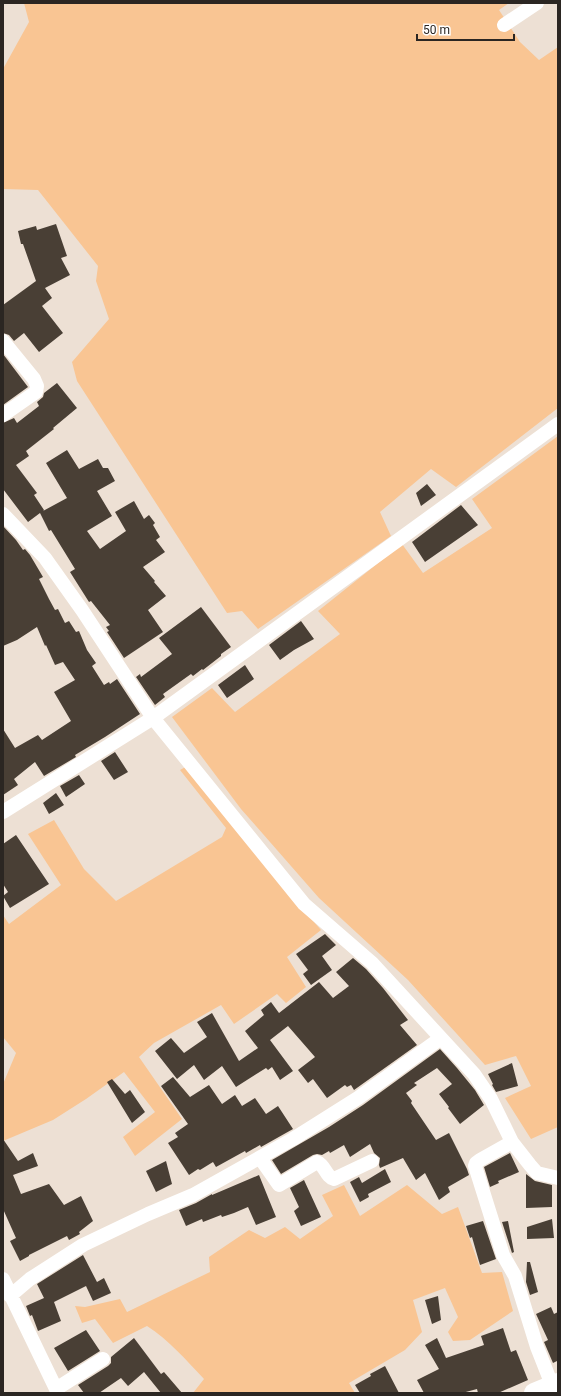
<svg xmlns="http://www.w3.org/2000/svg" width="561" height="1396" font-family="Roboto,sans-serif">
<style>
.green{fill:#f9c593}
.building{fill:#493f35}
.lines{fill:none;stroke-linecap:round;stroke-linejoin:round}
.street{stroke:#fff;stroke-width:14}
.secondary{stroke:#fff;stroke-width:20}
</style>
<rect width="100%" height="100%" fill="#ede0d4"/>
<path class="green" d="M24,3H509L499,10L520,42L539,60L558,47V408L456,487L431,469L380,512L391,536L258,629L242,611L227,613L77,381L72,362L109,319L96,281L98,266L38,190L3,189V69L29,22Z
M558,436V1127L531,1139L505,1098L531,1086L516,1056L485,1065L408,980L319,898L241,809L172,717L212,688L235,712L340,634L318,611L402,544L423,573L492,528L472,499Z
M189,765L294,899L321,930L287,957L306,987L286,1003L277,994L234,1024L221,1005L154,1043L139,1057L182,1119L135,1156L123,1137L155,1112L124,1072L86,1099L53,1120L3,1141V1084L16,1053L3,1037V915L9,924L61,885L28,834L54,820L84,869L116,901L222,837L226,828L180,770Z
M344,1185L360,1216L407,1185L442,1214L458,1207L482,1273L502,1272L513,1311L470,1340L453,1341L448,1332L458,1317L445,1288L413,1300L422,1332L405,1350L349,1383L355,1393H193L204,1379C186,1360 169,1340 147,1326L113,1343L95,1319L82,1323L75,1306L85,1307L120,1299L127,1312L210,1272L209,1257L249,1230L265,1238L285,1227L300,1239L333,1216L322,1195Z"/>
<path class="building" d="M56,224L67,256L61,258L70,275L45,288L52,298L42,306L63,333L39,352L24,333L14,341L9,335L3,333V305L36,281L23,244H21L18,231L36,226L37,230Z
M3,354L28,387L3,405Z
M57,383L77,408L53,428L54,429L26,451L29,456L16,465L37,493L34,495L44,510L43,511L67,498L46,463L67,450L79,469L98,459L103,468H108L115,481L97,491L112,516L87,531L100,549L126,531L115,512L134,501L144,519L149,515L155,523L153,525L160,537L156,540L165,552L143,567L155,581L154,582L166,596L148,610L163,632L124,658L107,632L109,631L106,627L110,625L91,601L89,602L70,572L75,569L51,530L49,531L40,513L28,522L3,489V423L14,418L17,423L39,406L37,402L43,397L44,393Z
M427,484L436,495L421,506L416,493Z
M461,505L478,525L425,562L412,542Z
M3,526L16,540L23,550L25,549L30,555L43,577L39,579L49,599L55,610L58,609L65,623L69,621L76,632L79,631L87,650L96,663L92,666L104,685L109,682L110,684L117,679L140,714L105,737L75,755L76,757L44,776L35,762L14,779L18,785L3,795V729L15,748L38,735L42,740L71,721L54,692L75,680L63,662L55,665L46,645L45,646L37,627L17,640L3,646Z
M201,607L231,647L221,654V656L203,670L202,669L193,676L191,674L163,694L165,697L155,705L136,677L140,674L141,677L172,654L159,638Z
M301,621L314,639L294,650L280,660L269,645Z
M245,665L254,679L227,698L218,685Z
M115,752L128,772L114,780L101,761Z
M79,775L85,784L66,797L60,786Z
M56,793L64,805L49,814L43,803Z
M16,835L49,884L10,908L3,896L8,892L3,884V844Z
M325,934L336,945L322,956L332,970L311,985L303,974L308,970L296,954Z
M353,958L366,969L383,988L408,1020L400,1025L417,1045L354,1090L351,1085L347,1087L345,1085L327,1098L313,1079L308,1083L298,1070L315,1057L288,1026L270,1040L293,1071L280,1080L272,1067L268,1070L266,1068L236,1087L222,1066L204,1080L194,1065L177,1079L155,1051L171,1038L184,1053L207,1037L197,1022L212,1013L239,1061L258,1048L245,1031L264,1015L261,1010L271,1002L279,1013L319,982L333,998L349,986L336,972Z
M440,1049L457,1068L475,1090L484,1105L460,1124L448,1108L449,1107L439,1094L452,1084L437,1068L414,1083L417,1085L406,1093L412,1101L411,1103L436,1140L449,1133L467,1169L469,1175L448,1187L450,1192L439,1200L425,1173L416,1180L403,1158L380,1168L379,1165L380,1158L374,1153L370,1144L350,1157L344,1145L330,1153L329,1151L322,1155L317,1154L313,1155L281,1174L272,1160L329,1127L363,1105Z
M512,1063L518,1086L496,1092L492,1085L493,1084L488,1074Z
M173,1077L190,1097L209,1085L222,1104L235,1095L242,1106L255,1098L266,1114L278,1106L293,1129L261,1147L260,1145L246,1153L245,1151L216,1167L213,1162L200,1170L198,1169L189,1175L168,1143L178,1137L175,1133L188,1124L161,1086Z
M112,1079L125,1094L130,1090L145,1112L132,1123L107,1082Z
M3,1139L18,1161L33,1153L38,1166L13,1175L21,1194L49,1184L64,1205L81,1196L93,1221L79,1232L80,1234L69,1240L67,1236L29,1255V1256L20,1261L10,1241L16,1238L3,1209Z
M510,1153L519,1172L498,1181L499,1183L490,1187L484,1167Z
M166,1161L172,1184L156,1192L146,1171Z
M385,1169L391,1182L368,1194L369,1197L360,1202L350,1182L359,1177L362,1183Z
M526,1174L535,1181L552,1185V1207L526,1208Z
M259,1175L276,1217L256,1225L248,1207L234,1213L222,1217L221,1215L203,1222L202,1219L186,1226L179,1210L196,1203L212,1194V1195Z
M304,1180L321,1217L301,1226L294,1211L299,1207L290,1188Z
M552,1219L554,1238L527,1239V1227Z
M483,1221L496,1259L480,1265L472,1237L470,1238L466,1226Z
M508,1221L514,1252L512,1253L502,1222Z
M83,1255L97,1282L104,1278L111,1293L93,1301L86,1286L54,1302L61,1321L38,1331L32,1315L30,1316L26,1306L44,1298L37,1284Z
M527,1262H530L538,1292L530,1295L526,1282Z
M438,1296L441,1320L432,1324L425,1300Z
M551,1307L554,1314L558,1312V1365L557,1361L553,1363L544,1342L548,1340L536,1314Z
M503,1328L511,1352L516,1350L528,1380L498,1393H478L477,1389L462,1393H424L417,1380L439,1369L425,1345L437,1338L446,1358L484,1345L481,1336Z
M86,1330L100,1351L68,1371L54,1348Z
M134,1338L161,1374L164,1372L182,1393H161L144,1372L128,1386L121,1378L99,1393H84L78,1385L108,1366L111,1363V1357Z
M385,1366L399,1393H360L355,1385L371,1376L370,1374Z"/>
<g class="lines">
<path class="street" d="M504,25L537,3
M3,341L34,379L37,386L36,392L3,415
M3,514L45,558L82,610L153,718L304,904L372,963L474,1074L491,1099L512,1142L530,1165L537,1173L558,1178
M3,812L153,718L558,424
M512,1142L480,1160L476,1163L475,1166L503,1255L515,1276L537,1347L552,1385
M260,1158L279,1185L317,1162C325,1165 326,1177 334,1179L372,1161
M3,1279L58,1393
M10,1296L30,1279L83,1245L148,1214L193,1195L293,1139L358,1098L441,1038
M56,1389L103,1359"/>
<path class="secondary" d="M534,1393L558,1383"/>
</g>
<rect width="561" height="1396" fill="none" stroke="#2b2622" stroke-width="8"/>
<path d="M417 34v6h97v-6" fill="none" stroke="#2b2622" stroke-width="2"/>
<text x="423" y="34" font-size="12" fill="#2b2622" stroke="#ffffff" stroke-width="3" paint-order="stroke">50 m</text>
</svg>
